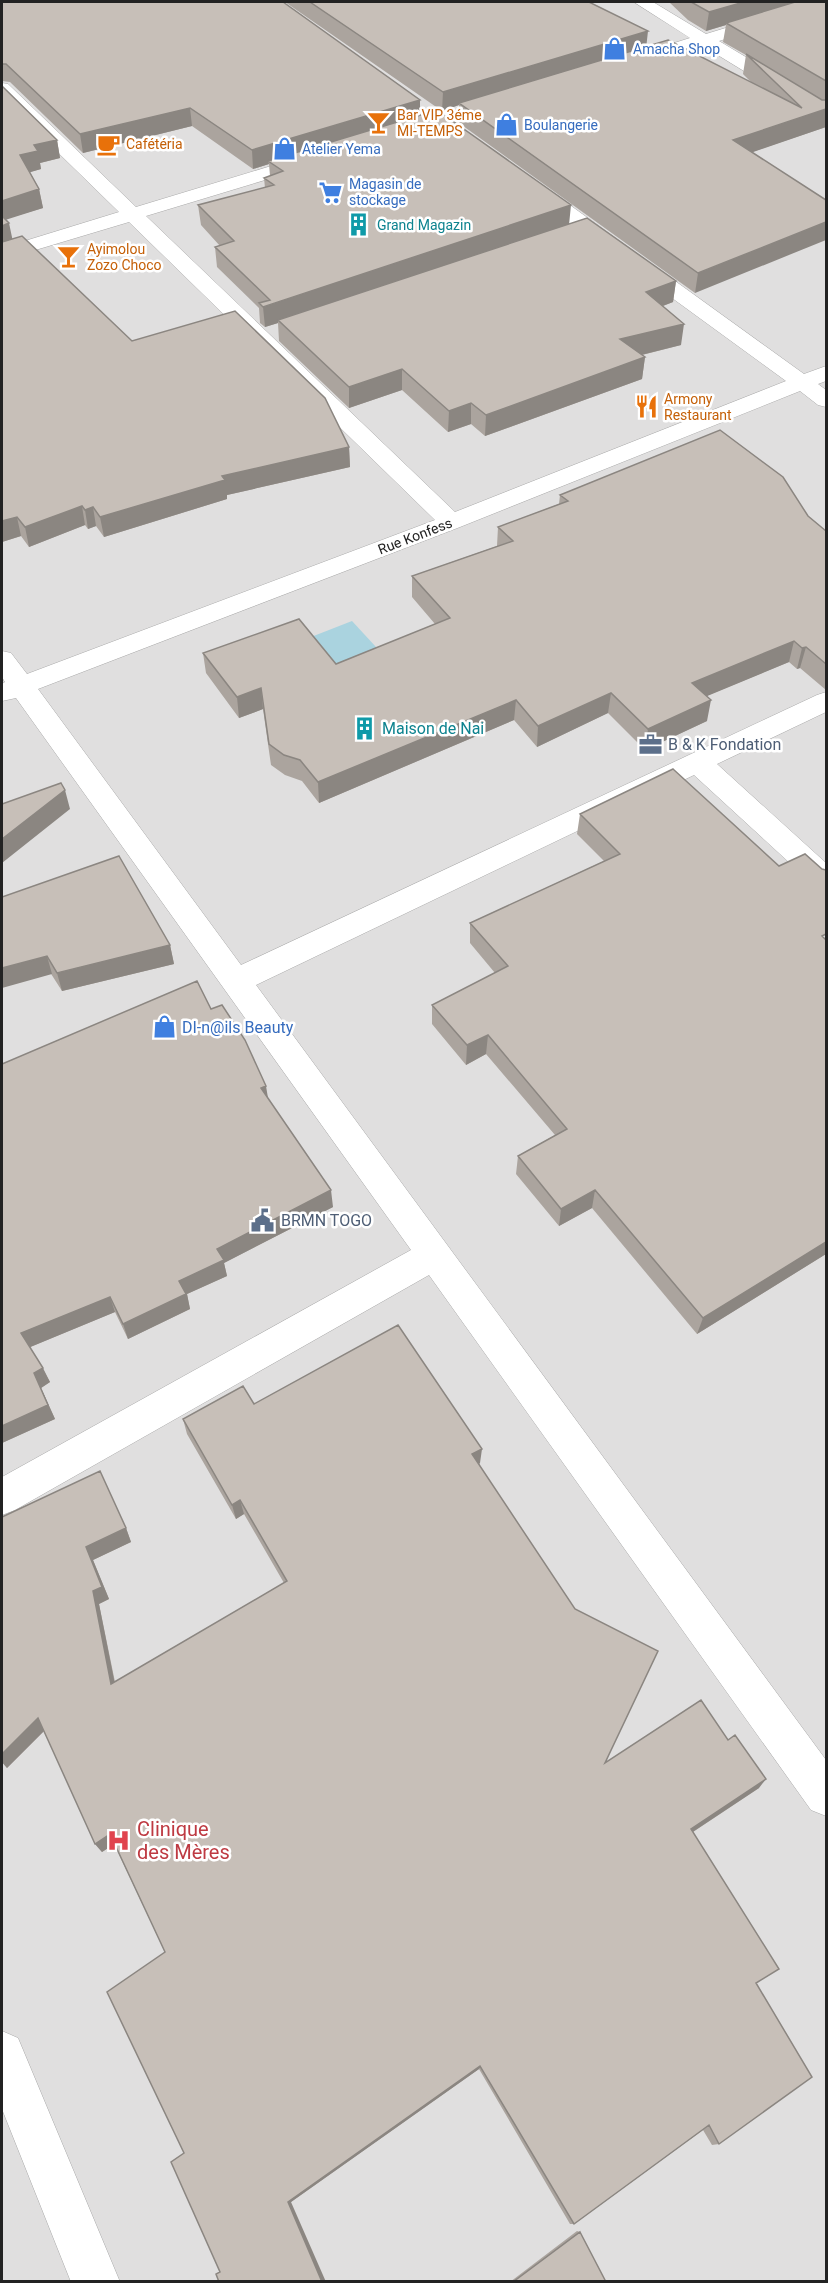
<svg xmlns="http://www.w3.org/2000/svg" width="828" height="2283" font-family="Roboto,sans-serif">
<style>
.residential{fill:#e0dfdf}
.water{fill:#aad3df}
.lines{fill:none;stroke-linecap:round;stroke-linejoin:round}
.minor-casing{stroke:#a9a9a9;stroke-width:1}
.minor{fill:#fff;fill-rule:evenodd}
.wall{fill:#aba49e}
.shaded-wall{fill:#8b8681}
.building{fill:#c7bfb8;stroke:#8b8681;stroke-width:1.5}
.labels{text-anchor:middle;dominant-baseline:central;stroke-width:5;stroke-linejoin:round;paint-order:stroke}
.far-shop-label{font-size:14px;fill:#366cbe;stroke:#fff;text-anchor:start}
.far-food-label{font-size:14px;fill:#c56008;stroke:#fff;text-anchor:start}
.far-culture-label{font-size:14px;fill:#0d838f;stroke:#fff;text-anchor:start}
.far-street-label{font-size:14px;fill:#222;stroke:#fff}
.culture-label{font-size:16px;fill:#0d838f;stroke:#fff;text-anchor:start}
.service-label{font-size:16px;fill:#4e5e75;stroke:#fff;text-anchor:start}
.shop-label{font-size:16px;fill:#366cbe;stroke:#fff;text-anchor:start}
.near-health-label{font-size:20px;fill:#be3a42;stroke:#fff;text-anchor:start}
</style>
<rect width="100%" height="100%" fill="#f2efe9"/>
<path class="residential" d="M2,2H826V2281H2Z"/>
<path class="water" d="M352,621L388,660L347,677L311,637Z"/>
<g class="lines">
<defs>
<path id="minor" d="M634,2H653L706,34L810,2H826V7L719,41L826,105V118L819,117L703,46L645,64H633L630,60L633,56L690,38Z
M2,83L8,84L136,207L304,156H318L321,160L318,164L146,216L455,512L786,381L528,193L525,189L528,185H542L804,374L826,366V381L818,384L826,390V407L818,405L800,391L460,527L38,689L241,965L817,695L826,692V712L717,764L826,863V890L816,887L694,775L256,985L826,1760V1816L811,1810L429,1275L15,1510L2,1515V1477L411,1250L16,698L2,701V684L5,682L2,677V651L11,653L27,674L435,520L129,222L2,260V248L119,212L2,98Z
M501,97L507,98L510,102L507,106L407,137L400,135L398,131L400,127Z
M2,2031L18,2038L120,2282H71L2,2109Z"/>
</defs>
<use href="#minor" class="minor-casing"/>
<use href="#minor" class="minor"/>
</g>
<path class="wall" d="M2,2L420,100V115L569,224L676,281L673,302L663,306L681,345L642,355L645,357L642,379L485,436L471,424L448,432L402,390L349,408L279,341L278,323L265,327L260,323L259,308L217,267L215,247L220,246L201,225L198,205L265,188L264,178L270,176L269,164L253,169L192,126L83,153L10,82L2,81Z
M285,2H589L646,47L753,84L743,74L746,55L723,42L726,25L706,31L688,20L669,2H826V127L752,152L695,293L459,123V105L442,111Z
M2,86L57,140L60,158L40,163L41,169L30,172L39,189L43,208L5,219L12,239L132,341L349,447L350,467L227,495V499L104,537L96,526L88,529L85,525L29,547L21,536L2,542Z
M560,495L808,516L826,531V690L800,668L797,669L789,662L706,696L707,721L645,750L608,713L537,747L514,720L319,803L302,781L285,775L271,765L263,709L239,718L206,673L203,653L336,664L435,624L412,597V576L497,546L498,527L559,504Z
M673,769L826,1254L697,1334L592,1208L559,1226L516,1174L518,1156L555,1135L486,1054L466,1065L432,1024V1005L495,973L470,943V923L604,861L577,834L580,814Z
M2,897L170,945L174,964L62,991Z
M211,1009L268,1099L333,1207L224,1263L227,1276L187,1294L190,1309L128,1339L115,1312L30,1347L50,1382L41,1388L55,1419L2,1443V1064Z
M254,1404L480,1463L479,1464L606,1763L759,1788L693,1832L756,1983L719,2144L712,2145L703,2130L574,2224H570L479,2069L291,2202L220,2272L184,2153L165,1952L114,1844L102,1852L95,1844L44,1731L7,1768L2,1762V1517L126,1528L131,1542L93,1560L109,1599L99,1604L115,1682L284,1583L244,1514L236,1519L187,1434L183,1419Z
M577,2231L580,2232L606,2282H510Z"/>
<path class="shaded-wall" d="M744,2H804L726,23V25L706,31L709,12Z
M648,31L646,49L459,103V105L442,111L443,92Z
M420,100V118L268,161L269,164L253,169L252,150Z
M190,108L192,126L83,153L80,134Z
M826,109V127L730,160L733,140Z
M57,140L60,158L40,163L41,169L24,174L20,155L34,145Z
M39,189L43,208L2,221V201Z
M571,205L569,225L278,320V323L265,327L263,307Z
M826,222V240L695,293L698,273Z
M9,223L13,242L2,246V226Z
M676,281L673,302L644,313L646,292Z
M684,324L681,345L617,361L620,339Z
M645,357L642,379L485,436L486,415Z
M402,369V390L349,408V387Z
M471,403V424L448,432L449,411Z
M349,447L350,467L227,495V499L104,537L100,517L222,476Z
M82,506L85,525L29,547L25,527Z
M93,507L96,526L88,529L85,510Z
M17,517L21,536L2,542V521Z
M794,641L789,662L688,704L692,683Z
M806,647L800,668L797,669L802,648Z
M261,688L263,709L239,718L237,697Z
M611,693L608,713L537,747L538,726Z
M516,700L514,720L319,803L318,782Z
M711,700L707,721L645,750L648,729Z
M65,790L70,809L2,863V839Z
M170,945L174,964L62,991L57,973Z
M47,956L52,974L2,988V968Z
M488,1035L486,1054L466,1065L467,1045Z
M266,1086L269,1104L261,1088Z
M331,1190L333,1207L224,1263L227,1276L187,1294L190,1309L128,1339L123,1324L179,1281L217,1249Z
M595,1190L592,1208L559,1226L561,1209Z
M826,1242V1254L697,1334L703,1318Z
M110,1297L115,1312L28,1348L21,1333Z
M43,1368L50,1382L41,1388L55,1419L2,1443V1426L34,1373Z
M482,1449L480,1463L471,1469L472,1454Z
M240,1500L244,1514L236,1519L232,1505Z
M126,1528L131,1542L93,1560L109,1599L99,1604L117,1695L111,1684L93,1591L86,1547Z
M38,1718L46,1729L7,1768L2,1762V1754Z
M766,1779L759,1788L685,1837L691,1829Z
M110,1834L116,1843L102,1852L95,1844Z
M480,2066L479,2069L291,2202L326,2282H322L288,2202Z"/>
<path class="building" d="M2,2H283L420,100L252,150L190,108L80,134L6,64H2Z
M310,2H589L648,31L443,92Z
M691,2H744L709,12Z
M795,2H826V81L726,23Z
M668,40L802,108L746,54L822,100H826V109L733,140L826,200V222L698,273L459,103Z
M2,86L57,140L34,145L38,151L20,155L39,189L2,201Z
M437,110L571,205L263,307L259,303L270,300L215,247L234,241L198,205L274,185L264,178L283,171L268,161Z
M2,216L9,223L2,226Z
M587,218L676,281L646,292L684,324L620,339L645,357L486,415L471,403L449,411L402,369L349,387L278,320Z
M22,236L132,341L235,311L325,398L349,447L222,476L225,480L100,517L93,507L85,510L82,506L25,527L17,517L2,521V242Z
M720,430L783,477L808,516L826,531V664L806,647L802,648L794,641L692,683L711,700L648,729L611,693L538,726L516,700L318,782L300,760L284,755L269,744L261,688L237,697L203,653L299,619L336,664L450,618L412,576L513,541L498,527L568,501L560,495Z
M673,769L779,866L805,854L822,869L826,870V934L822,936L826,940V1242L703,1318L595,1190L561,1209L518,1156L567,1129L488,1035L467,1045L432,1005L508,966L470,923L620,854L580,814Z
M61,783L65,790L2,839V804Z
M119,856L170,945L57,973L47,956L2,968V897Z
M197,981L211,1009L222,1005L245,1040L266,1086L261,1088L331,1190L217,1249L224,1260L179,1281L186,1294L123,1324L110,1297L21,1333L43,1368L34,1373L48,1405L2,1426V1064Z
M398,1325L482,1449L472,1454L575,1609L658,1651L605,1763L701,1700L728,1740L735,1735L766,1779L691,1829L779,1969L756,1983L812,2077L719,2144L709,2125L574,2224L480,2066L288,2202L322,2282H219L216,2274L220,2272L171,2162L184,2153L107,1992L165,1952L110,1834L95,1844L38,1718L2,1754V1517L100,1471L126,1528L86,1547L102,1587L93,1591L111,1684L287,1581L240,1500L232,1505L183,1419L243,1386L254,1404Z
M580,2232L606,2282H513Z"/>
<defs>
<symbol id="shop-bare" viewBox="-9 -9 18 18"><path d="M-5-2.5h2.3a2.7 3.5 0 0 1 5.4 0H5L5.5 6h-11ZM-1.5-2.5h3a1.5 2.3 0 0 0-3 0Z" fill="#3f7fe0" stroke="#fff" stroke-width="2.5" paint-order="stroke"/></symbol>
<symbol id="bar-bare" viewBox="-9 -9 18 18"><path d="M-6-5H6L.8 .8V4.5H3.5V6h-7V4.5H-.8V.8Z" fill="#e8710a" stroke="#fff" stroke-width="2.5" paint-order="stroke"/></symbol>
<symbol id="cafe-bare" viewBox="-9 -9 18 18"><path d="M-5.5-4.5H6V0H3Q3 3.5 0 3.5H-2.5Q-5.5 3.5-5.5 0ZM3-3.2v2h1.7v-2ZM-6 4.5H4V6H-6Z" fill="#e8710a" stroke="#fff" stroke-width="2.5" paint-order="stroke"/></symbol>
<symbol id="supermarket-bare" viewBox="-9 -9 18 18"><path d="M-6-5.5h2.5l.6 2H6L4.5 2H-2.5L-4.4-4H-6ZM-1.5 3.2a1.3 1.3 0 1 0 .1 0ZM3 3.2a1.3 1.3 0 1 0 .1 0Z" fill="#3f7fe0" stroke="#fff" stroke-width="2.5" paint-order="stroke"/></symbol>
<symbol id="building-bare" viewBox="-9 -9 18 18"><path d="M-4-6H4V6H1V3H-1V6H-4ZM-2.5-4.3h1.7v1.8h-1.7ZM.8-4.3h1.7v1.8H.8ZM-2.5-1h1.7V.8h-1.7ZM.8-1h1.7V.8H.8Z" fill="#0f9aa8" stroke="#fff" stroke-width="2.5" paint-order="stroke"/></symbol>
<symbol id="restaurant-bare" viewBox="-9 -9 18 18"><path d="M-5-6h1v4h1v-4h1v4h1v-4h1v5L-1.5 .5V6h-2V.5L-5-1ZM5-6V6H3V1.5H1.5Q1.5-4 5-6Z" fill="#e8710a" stroke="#fff" stroke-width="2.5" paint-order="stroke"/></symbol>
<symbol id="office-bare" viewBox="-9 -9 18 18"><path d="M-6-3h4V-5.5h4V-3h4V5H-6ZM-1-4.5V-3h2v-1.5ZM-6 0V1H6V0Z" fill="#5c6f8a" stroke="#fff" stroke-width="2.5" paint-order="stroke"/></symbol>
<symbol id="civic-bare" viewBox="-9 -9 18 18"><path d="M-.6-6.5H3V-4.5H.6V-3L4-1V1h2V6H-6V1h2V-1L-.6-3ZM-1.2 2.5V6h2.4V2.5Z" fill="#5c6f8a" stroke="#fff" stroke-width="2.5" paint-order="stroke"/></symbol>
<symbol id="hospital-bare" viewBox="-9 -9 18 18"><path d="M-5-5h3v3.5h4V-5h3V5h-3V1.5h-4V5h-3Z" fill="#e0444e" stroke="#fff" stroke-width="2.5" paint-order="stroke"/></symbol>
</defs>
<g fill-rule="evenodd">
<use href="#shop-bare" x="598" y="32" width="33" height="33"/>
<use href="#bar-bare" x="362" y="106" width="33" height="33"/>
<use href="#shop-bare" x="490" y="108" width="33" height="33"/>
<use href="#cafe-bare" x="92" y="128" width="33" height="33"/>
<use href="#shop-bare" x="268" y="132" width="33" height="33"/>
<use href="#supermarket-bare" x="314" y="176" width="33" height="33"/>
<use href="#building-bare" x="342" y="208" width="33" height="33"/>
<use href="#bar-bare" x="52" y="240" width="33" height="33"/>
<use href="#restaurant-bare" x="630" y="390" width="33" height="33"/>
<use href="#building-bare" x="348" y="712" width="33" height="33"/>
<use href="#office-bare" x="634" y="728" width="33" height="33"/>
<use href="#shop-bare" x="148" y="1010" width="33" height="33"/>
<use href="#civic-bare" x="246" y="1204" width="33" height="33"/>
<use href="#hospital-bare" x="102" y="1824" width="33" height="33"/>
</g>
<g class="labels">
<g class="far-shop-label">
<text x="633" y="49">Amacha Shop</text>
<text x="524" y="125">Boulangerie</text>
<text x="302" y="149">Atelier Yema</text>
<text x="349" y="184">Magasin de<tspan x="349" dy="16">stockage</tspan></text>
</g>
<g class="far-food-label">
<text x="397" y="115">Bar VIP 3éme<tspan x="397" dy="16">MI-TEMPS</tspan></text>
<text x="126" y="144">Cafétéria</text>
<text x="87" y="249">Ayimolou<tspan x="87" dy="16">Zozo Choco</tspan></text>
<text x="664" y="399">Armony<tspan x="664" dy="16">Restaurant</tspan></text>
</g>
<g class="far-culture-label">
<text x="377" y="225">Grand Magazin</text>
</g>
<g class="far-street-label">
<text transform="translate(415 536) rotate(-21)">Rue Konfess</text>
</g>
<g class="culture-label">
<text x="382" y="728">Maison de Nai</text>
</g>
<g class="service-label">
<text x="668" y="744">B &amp; K Fondation</text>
<text x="281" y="1220">BRMN TOGO</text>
</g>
<g class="shop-label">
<text x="182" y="1027">DI-n@ils Beauty</text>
</g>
<g class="near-health-label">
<text x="137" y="1829">Clinique<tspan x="137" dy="23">des Mères</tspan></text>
</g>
</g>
<rect width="828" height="2283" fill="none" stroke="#222222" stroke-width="6"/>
</svg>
